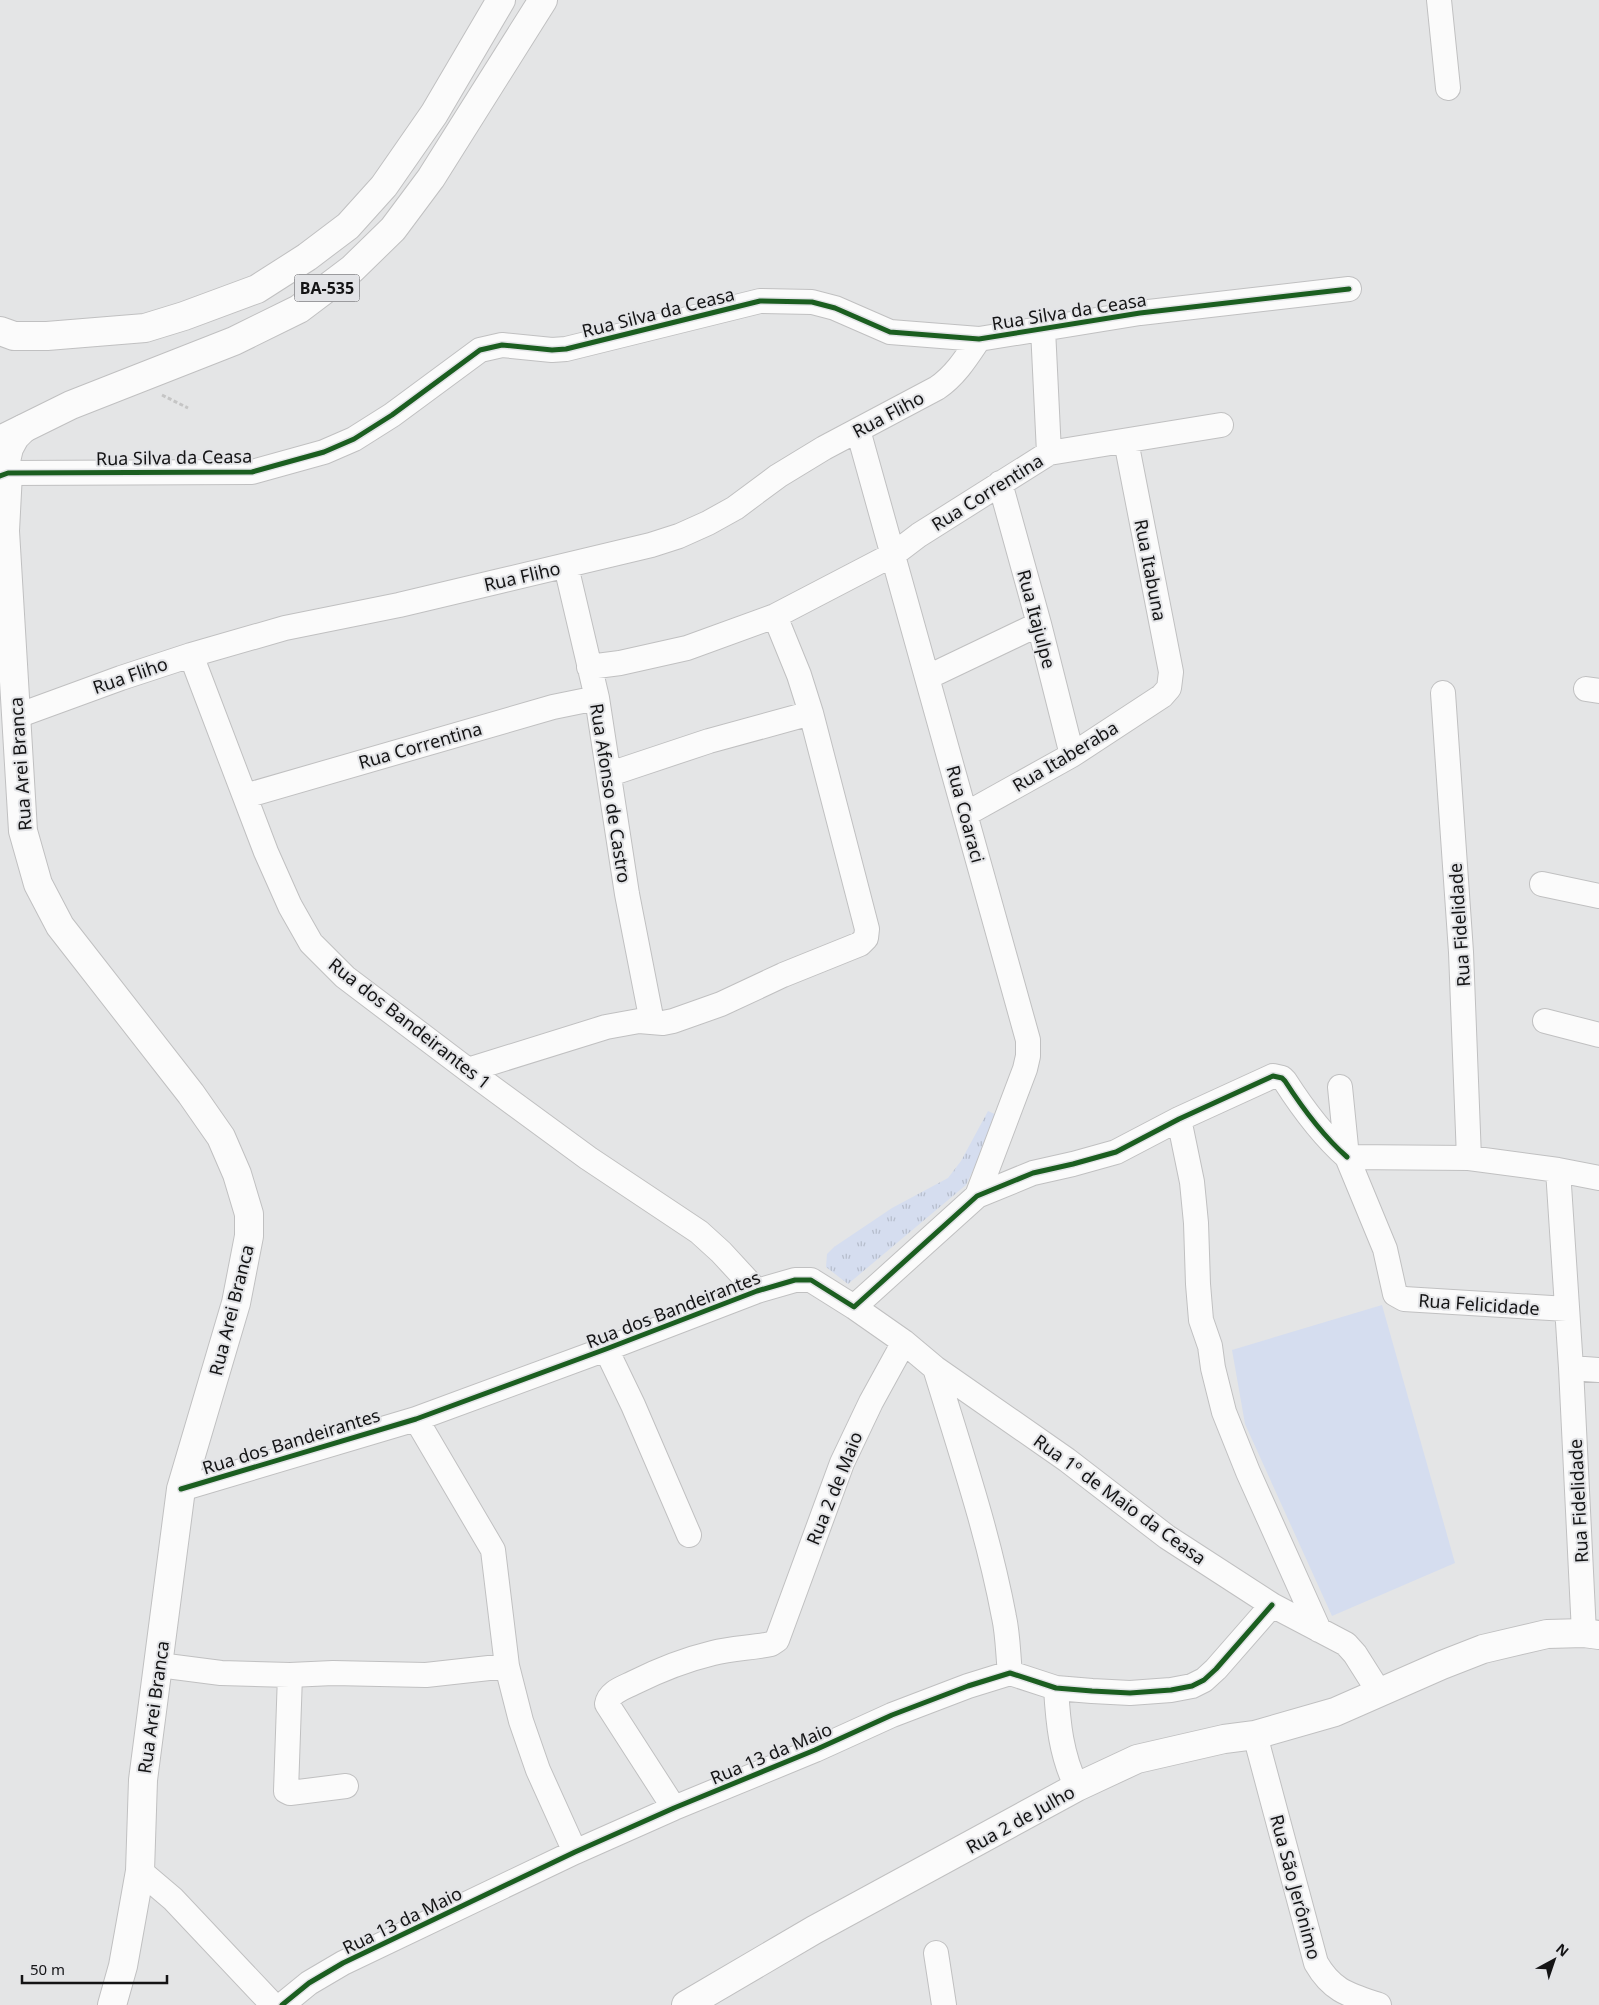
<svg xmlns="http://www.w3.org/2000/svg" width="1599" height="2005" font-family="'Noto Sans',sans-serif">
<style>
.park{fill:url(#park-tufts)}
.pitch{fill:#d5ddef}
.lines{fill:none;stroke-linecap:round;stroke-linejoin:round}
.minor-casing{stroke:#c0c0c1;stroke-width:26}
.major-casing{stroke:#c0c0c1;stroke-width:30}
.highway-casing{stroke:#c0c0c1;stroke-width:30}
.path{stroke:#c5c5c5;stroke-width:3;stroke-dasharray:4 2.5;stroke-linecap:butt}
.minor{stroke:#fbfbfb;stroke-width:24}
.major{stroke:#fbfbfb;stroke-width:28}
.highway{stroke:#fbfbfb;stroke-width:28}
.cycleway-casing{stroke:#e3e4e7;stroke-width:8}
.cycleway{stroke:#1b5e20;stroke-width:5}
.labels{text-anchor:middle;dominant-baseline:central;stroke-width:4;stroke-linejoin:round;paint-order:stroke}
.shield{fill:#e3e4e7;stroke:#525254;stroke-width:1}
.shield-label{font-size:16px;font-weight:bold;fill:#141415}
.street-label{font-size:18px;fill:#141415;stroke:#e3e4e7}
</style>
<defs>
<pattern id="park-tufts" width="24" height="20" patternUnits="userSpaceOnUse" patternTransform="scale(1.25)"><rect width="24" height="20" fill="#d5ddef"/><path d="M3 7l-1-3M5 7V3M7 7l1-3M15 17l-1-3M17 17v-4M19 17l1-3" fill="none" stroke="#b6bdcc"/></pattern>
</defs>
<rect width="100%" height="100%" fill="#e4e5e6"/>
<path class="park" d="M988,1111L999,1116L966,1185L848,1284L826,1267L827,1254L834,1247L892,1208L948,1178L961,1161Z"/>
<path class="pitch" d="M1382,1305L1455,1563L1332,1616L1245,1424L1232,1350Z"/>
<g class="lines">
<defs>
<path id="minor" d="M1439,0L1448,88
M1043,329L1049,453
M858,430L1028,1040V1056L1025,1069L977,1196
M0,476L8,473L252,472L324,452L354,439L392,415L480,350L502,345L552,350L566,349L760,301L812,302L835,308L890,332L979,339L1140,313L1349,289
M1000,483L1039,624L1072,755
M566,566L597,698L627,894L652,1022
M191,655L266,852L290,906L311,943L345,977L468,1070L588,1158L699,1232L721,1252L757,1291
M589,667L620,663L687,648L775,616L894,554L919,535L1049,453L1221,425
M928,677L1039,624
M1586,689L1599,691
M1443,693L1461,952L1469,1158
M17,716L121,678L191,655L285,628L399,605L500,581L651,545L679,536L708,523L735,508L778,476L824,448L937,388C955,376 967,357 979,339
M610,774L709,741L811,713
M245,796L553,707L597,698
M966,814L1072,755L1162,696L1169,688L1171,672L1126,441
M1542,884L1599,896
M1545,1021L1599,1035
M468,1070L606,1027L639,1021L663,1023L673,1021L721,1004L783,975L860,944L866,938L867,929L811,713L799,675L775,616
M1340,1087L1347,1157L1385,1249L1395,1294L1404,1299L1567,1309
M1179,1119L1192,1182L1196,1223L1198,1284L1201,1320L1210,1346L1213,1368L1224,1412L1248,1472L1319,1630
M1347,1157L1469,1158L1558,1170L1599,1178
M1558,1170L1571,1368L1584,1633
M854,1307L904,1342L935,1368L1067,1460L1167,1537L1272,1605L1346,1644L1355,1654L1379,1692
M606,1349L633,1405L689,1535
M935,1368C960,1450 988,1532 1004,1617C1008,1635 1008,1655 1010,1673
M1571,1368L1599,1370
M416,1419L493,1550L507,1666L521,1721L538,1770L575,1852
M181,1489L416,1419L606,1349L757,1291L795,1280H811L854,1307L977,1196L1033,1173L1073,1164L1116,1152L1179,1119L1273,1076L1282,1078L1285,1081C1303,1109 1322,1135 1347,1157
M159,1665L221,1673L290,1675L333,1673L426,1675L507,1666
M290,1675L286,1791L290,1793L346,1786
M1056,1688C1058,1722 1061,1756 1077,1787
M1255,1735L1316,1963C1332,1991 1349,1995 1379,2005
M674,1808L607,1704C609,1692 623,1688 633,1683C659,1670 684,1660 713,1653C732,1648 752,1648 771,1644L777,1640L842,1463L871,1402L904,1342
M140,1871L173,1899L273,2005
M936,1953L944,2005
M282,2005L309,1983L343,1963L575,1852L674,1808L815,1750L892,1715L968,1686L1010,1673L1056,1688L1092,1691L1130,1693L1171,1690L1192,1686L1204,1680L1216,1669L1272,1605"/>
<path id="major" d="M23,429L15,437L9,448L6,461L8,473L5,531L23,831L38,884L60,926L191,1094L221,1137L237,1174L249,1214V1236L236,1303L181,1489L143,1780L140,1871L123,1966L112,2005
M686,2005L814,1930L1077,1787L1137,1759L1224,1739L1255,1735L1335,1712L1442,1665L1483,1649L1547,1634L1584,1633L1599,1635"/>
<path id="highway" d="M0,331L14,336H47L145,328L184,316L257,289L307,257L348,226L384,186L434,114L501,0
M0,440L71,405L234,341L299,309L352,269L393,229L431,178L543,0"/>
</defs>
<use href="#minor" class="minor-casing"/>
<use href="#major" class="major-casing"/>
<use href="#highway" class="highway-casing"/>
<path class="path" d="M162,395L188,408"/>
<use href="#minor" class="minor"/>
<use href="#major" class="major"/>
<use href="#highway" class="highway"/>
<defs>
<path id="cycleway" d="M0,476L8,473L252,472L324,452L354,439L392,415L480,350L502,345L552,350L566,349L760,301L812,302L835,308L890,332L979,339L1140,313L1349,289
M181,1489L416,1419L606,1349L757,1291L795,1280H811L854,1307L977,1196L1033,1173L1073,1164L1116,1152L1179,1119L1273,1076L1282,1078L1285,1081C1303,1109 1322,1135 1347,1157
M282,2005L309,1983L343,1963L575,1852L674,1808L815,1750L892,1715L968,1686L1010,1673L1056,1688L1092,1691L1130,1693L1171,1690L1192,1686L1204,1680L1216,1669L1272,1605"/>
</defs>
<use href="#cycleway" class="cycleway-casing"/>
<use href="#cycleway" class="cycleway"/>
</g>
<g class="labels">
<rect class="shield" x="294.5" y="274.5" width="65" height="27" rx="4"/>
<g class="shield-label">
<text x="327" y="288">BA-535</text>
</g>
<g class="street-label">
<text transform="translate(1069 311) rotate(-9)">Rua Silva da Ceasa</text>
<text transform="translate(658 312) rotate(-14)">Rua Silva da Ceasa</text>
<text transform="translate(888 414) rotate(-28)">Rua Fliho</text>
<text transform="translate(174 457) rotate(-1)">Rua Silva da Ceasa</text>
<text transform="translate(987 492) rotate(-32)">Rua Correntina</text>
<text transform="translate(1151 570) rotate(79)">Rua Itabuna</text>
<text transform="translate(522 576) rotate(-13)">Rua Fliho</text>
<text transform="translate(1037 619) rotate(75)">Rua Itajulpe</text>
<text transform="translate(130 675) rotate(-19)">Rua Fliho</text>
<text transform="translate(420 745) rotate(-16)">Rua Correntina</text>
<text transform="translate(1065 756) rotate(-31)">Rua Itaberaba</text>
<text transform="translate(20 764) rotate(-94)">Rua Arei Branca</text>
<text transform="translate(611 793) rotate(81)">Rua Afonso de Castro</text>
<text transform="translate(966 814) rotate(75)">Rua Coaraci</text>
<text transform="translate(1459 925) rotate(-94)">Rua Fidelidade</text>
<text transform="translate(410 1023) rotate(38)">Rua dos Bandeirantes 1</text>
<text transform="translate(1479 1304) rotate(4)">Rua Felicidade</text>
<text transform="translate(673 1309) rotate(-21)">Rua dos Bandeirantes</text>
<text transform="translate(231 1310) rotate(-76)">Rua Arei Branca</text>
<text transform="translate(291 1441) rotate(-17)">Rua dos Bandeirantes</text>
<text transform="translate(834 1488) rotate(-68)">Rua 2 de Maio</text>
<text transform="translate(1120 1499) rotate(36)">Rua 1º de Maio da Ceasa</text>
<text transform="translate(1578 1501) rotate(-93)">Rua Fidelidade</text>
<text transform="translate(153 1707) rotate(-82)">Rua Arei Branca</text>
<text transform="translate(771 1753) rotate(-23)">Rua 13 da Maio</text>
<text transform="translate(1020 1819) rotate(-29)">Rua 2 de Julho</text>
<text transform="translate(1296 1887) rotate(75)">Rua São Jerônimo</text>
<text transform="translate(402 1920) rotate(-26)">Rua 13 da Maio</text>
</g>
</g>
<g transform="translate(1554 1960) rotate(40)" stroke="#e3e4e7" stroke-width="4" paint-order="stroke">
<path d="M0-4L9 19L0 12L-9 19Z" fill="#141415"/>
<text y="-8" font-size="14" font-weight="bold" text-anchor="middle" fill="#141415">N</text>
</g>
<path d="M22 1975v8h145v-8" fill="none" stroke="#141415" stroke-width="2.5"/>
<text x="30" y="1975" font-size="15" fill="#141415" stroke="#e3e4e7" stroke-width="4" paint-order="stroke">50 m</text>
</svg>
